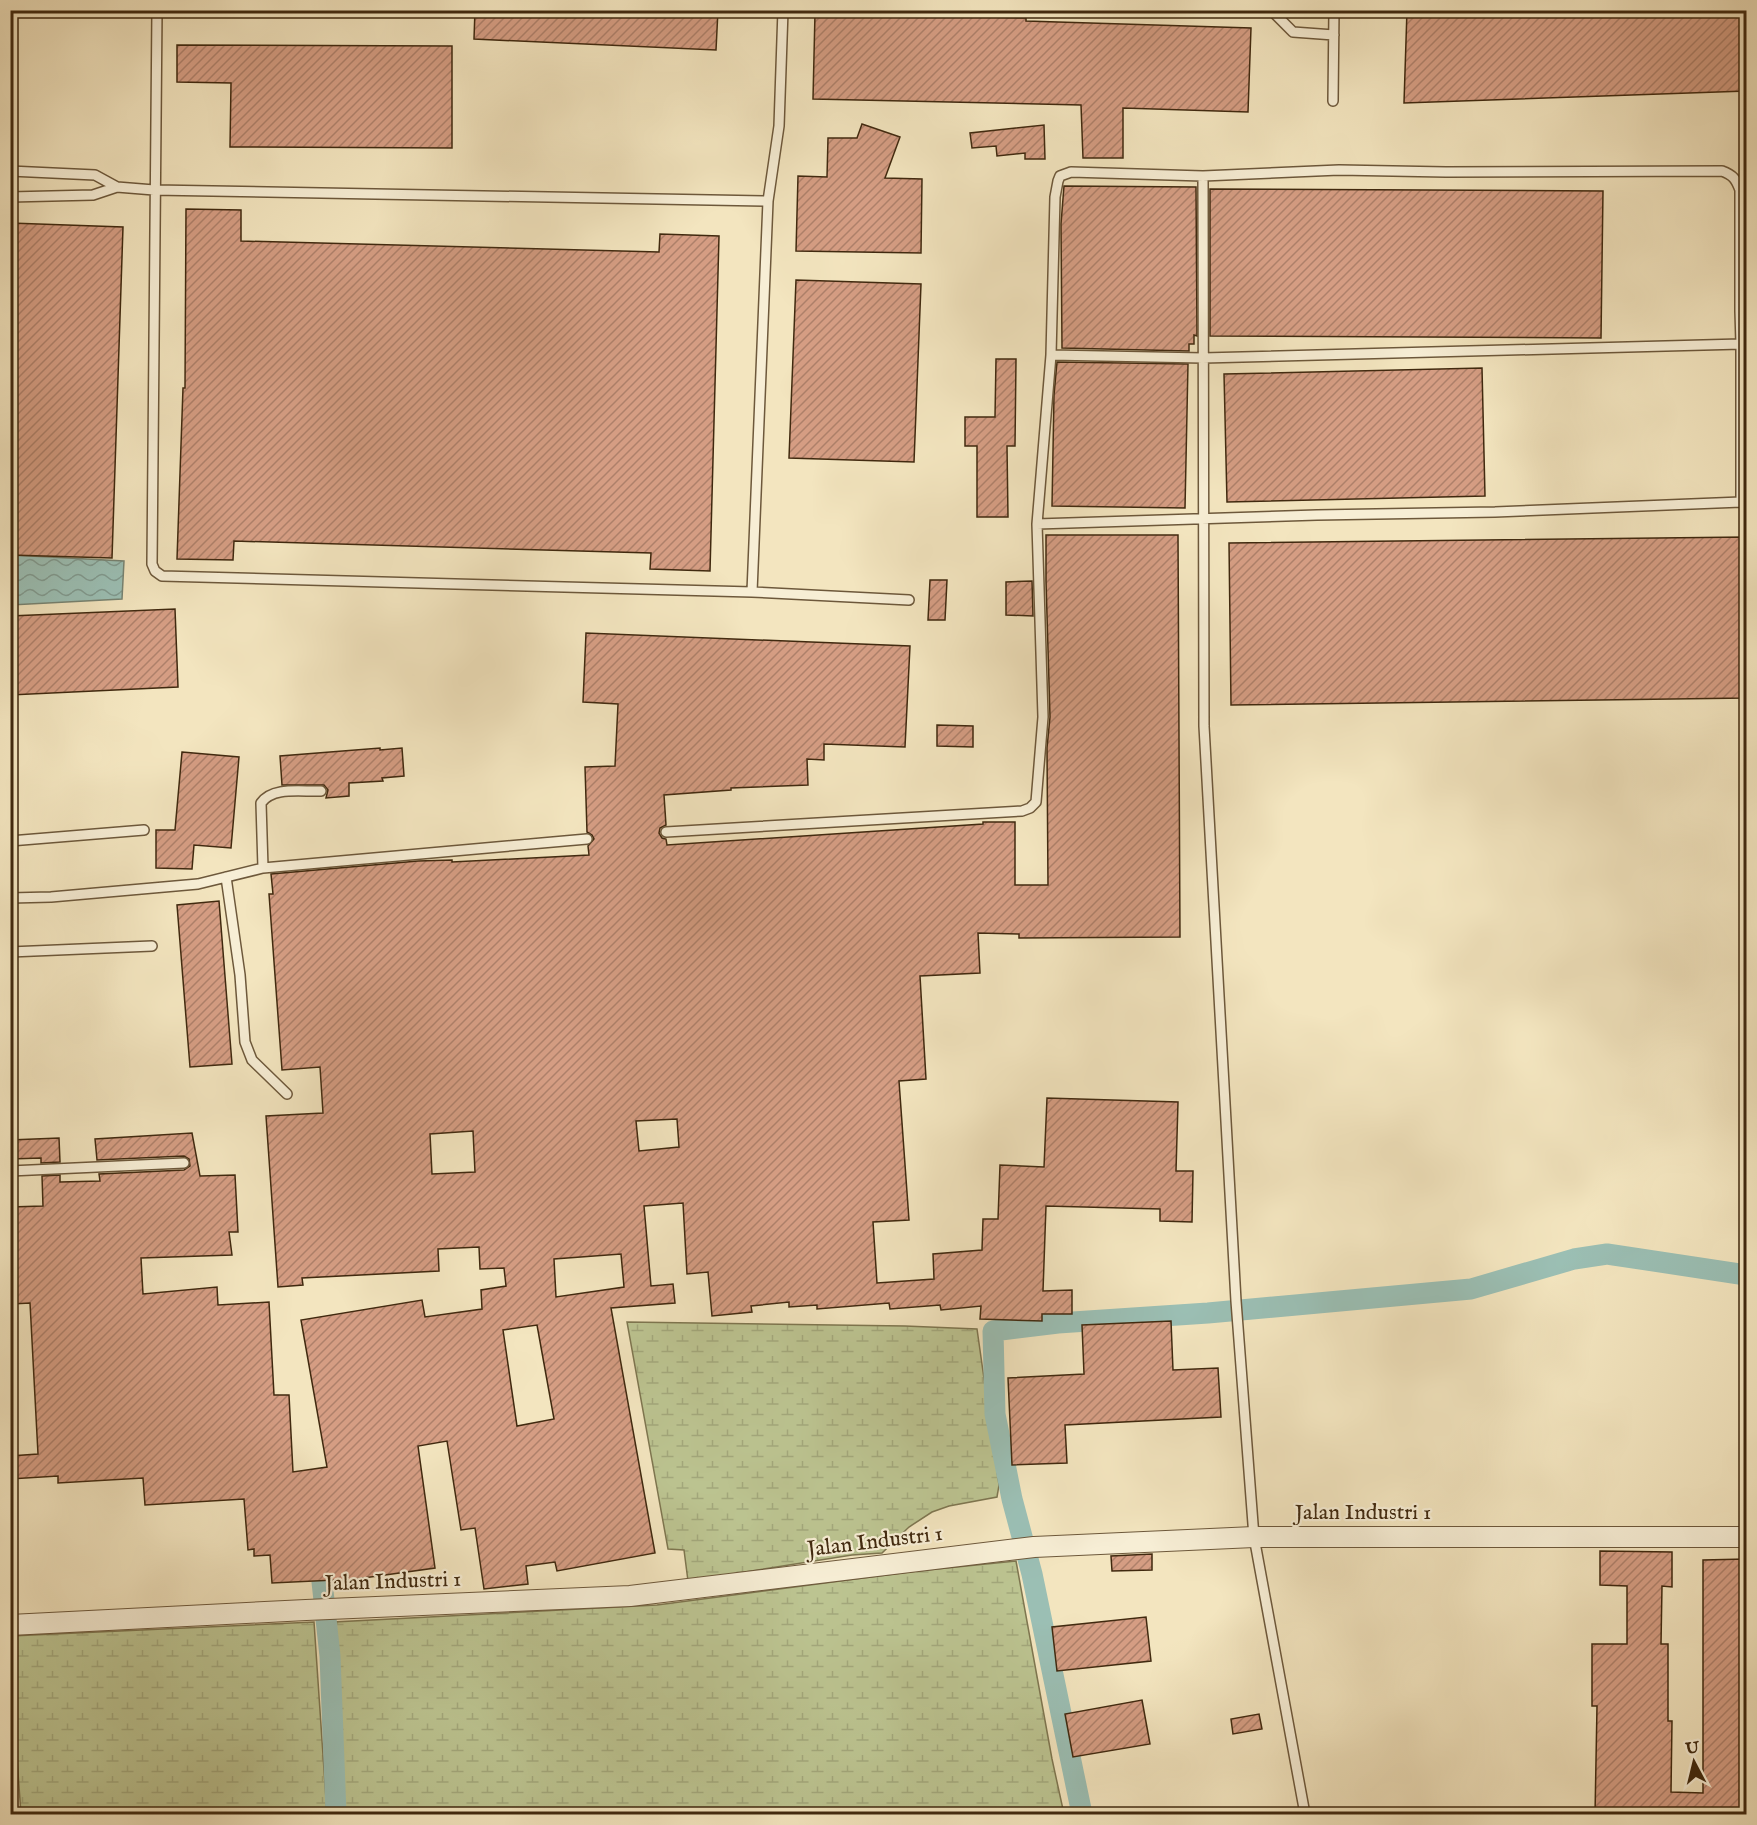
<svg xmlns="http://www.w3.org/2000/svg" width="1757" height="1825" font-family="'IM FELL English',serif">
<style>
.wetland{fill:url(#wetland-marsh);stroke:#7e7650;stroke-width:1.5}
.water{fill:url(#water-waves);stroke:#778372;stroke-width:1.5}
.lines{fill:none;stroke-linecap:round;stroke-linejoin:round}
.canal{stroke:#9bbfb4;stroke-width:21}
.building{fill:url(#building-hatch);stroke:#40290f;stroke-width:1.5;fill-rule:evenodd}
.lane-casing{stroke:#6d583b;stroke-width:12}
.street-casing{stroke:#6d583b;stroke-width:22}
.lane{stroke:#f7eed5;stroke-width:9}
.street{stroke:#f7eed5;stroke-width:20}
.labels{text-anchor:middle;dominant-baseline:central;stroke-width:4.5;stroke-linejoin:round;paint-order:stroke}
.street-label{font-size:22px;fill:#40290f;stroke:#f7eed5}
</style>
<defs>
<pattern id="wetland-marsh" width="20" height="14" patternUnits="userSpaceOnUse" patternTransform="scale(1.5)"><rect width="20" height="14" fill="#bcc491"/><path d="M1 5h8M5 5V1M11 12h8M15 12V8" fill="none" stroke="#a3a87c"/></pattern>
<pattern id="water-waves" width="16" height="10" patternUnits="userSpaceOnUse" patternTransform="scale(1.5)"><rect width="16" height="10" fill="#9bbfb4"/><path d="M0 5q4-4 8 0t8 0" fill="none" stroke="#809b91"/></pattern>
<pattern id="building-hatch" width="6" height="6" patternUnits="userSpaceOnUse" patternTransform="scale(1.5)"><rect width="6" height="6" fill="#d59d83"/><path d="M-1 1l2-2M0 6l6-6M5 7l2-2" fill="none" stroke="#ae806a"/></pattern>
</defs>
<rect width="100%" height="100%" fill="#f3e5bf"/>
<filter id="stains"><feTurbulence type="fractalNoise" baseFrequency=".00333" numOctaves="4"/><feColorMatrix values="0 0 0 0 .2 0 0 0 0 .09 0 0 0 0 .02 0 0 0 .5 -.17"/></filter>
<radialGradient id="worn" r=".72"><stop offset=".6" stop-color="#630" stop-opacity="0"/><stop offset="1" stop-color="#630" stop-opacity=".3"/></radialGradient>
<path class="wetland" d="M627,1322L905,1326L977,1329L999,1485L997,1497L949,1506L932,1512L909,1527L882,1553L852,1555L688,1581L684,1550L668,1549Z
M1016,1561L1052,1759L1064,1814H345L334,1622L657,1605L917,1571Z
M314,1622L327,1814H21L11,1676V1636Z"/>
<path class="water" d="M11,555L124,561L122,599L11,605Z"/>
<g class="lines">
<path class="canal" d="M319,1554L330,1656L336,1814
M1082,1814L1032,1574L1012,1499L995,1414L993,1331L1058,1323L1208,1313L1471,1289L1574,1259L1607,1254L1746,1275"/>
</g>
<path class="building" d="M475,10H718L716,50L474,39Z
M1407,10H1746V91L1404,103Z
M815,13L1026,18V21L1251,28L1248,112L1123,108V158H1083L1081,105L813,99Z
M177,45L452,46V148L230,147L231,83L177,82Z
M862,124L900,137L885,178L922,179L921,253L796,251L798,176L827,177L828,138H857Z
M1044,125L1045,159H1025V153L997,156L996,146L972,148L970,133Z
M1064,186L1196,187L1197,336L1194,335V344H1189V351L1062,348L1061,224Z
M1210,189L1603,191L1601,338L1210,336Z
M186,209L241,210V241L659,252L660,234L719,236L710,571L650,569L651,553L234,541L233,560L177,559L183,388H185Z
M10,223L123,227L112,558L10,555Z
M796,280L921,284L914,462L789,458Z
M996,359H1016L1015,446H1007L1008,517H977V446H965V417H995Z
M1057,362L1188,364L1185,508L1052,506L1054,395Z
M1482,368L1485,496L1227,502L1224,374Z
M1046,535H1178L1180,937L1019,938V934L978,933L980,973L920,976L926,1079L899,1081L909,1220L873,1222L877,1283L934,1279L933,1254L982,1250L983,1219H998L1000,1165L1044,1167L1047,1098L1178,1102L1176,1171H1193L1192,1222L1160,1221V1209L1046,1206L1043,1291L1072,1290V1314H1042V1321L980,1319L981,1306L941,1310L940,1305L890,1309L889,1303L817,1309V1305L789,1307V1302L751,1306L752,1312L712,1316L708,1272L687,1274L683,1203L644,1206L651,1286L673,1284L675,1303L611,1308L655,1553L557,1571L555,1562L526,1566L528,1584L484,1589L475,1528L461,1530L447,1441L418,1446L435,1568L335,1582V1580L272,1583L270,1555L254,1556V1549L248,1550L244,1499L145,1505L143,1478L58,1483V1476L10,1479V1456L38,1454L30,1303L12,1304L10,1207L43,1206L42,1176L60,1175V1182L100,1181L99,1174L184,1170L190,1166L189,1159L184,1156L97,1160L95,1139L192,1133L200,1176L235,1175L238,1232H229L232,1255L141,1258L143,1294L217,1287L218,1305L269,1302L274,1395H289L293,1472L327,1467L301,1320L422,1300L425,1317L482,1309L481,1290L506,1286L504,1268L480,1269L479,1247L438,1249L439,1271L302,1278L303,1285L278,1287L266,1116L323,1113L320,1067L282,1070L269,894H273L271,874L418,861L452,860V862L589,855L588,846L594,839L592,835L587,832L585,767L615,766L618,704L583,702L586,633L910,646L905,747L824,744V760L807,759L808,785L731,788V790L664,795L666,825L660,828L659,833L662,838L666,839L667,845L983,824V822H1015V885H1048L1047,748L1050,717L1046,581ZM677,1119L679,1147L639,1151L636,1121ZM473,1131L475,1172L432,1174L430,1134ZM621,1254L624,1287L556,1297L554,1259ZM537,1325L554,1419L517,1426L503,1330Z
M1746,537V698L1231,705L1229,543Z
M930,580H947L945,620H928Z
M1032,581L1033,616L1006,615V582Z
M175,609L178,687L10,695V616Z
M937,725L973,726V747L937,746Z
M380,748V750L402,748L404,776L382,778L383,781L349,783V796L326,798L328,790L324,785H282L280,756Z
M182,752L239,757L231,848L194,845L192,869L156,868V830H175Z
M219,901L232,1064L190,1067L177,905Z
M59,1138L60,1162L41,1163V1158L10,1159V1140Z
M1171,1321L1173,1370L1218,1368L1221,1417L1065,1425L1067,1463L1012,1465L1008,1378L1084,1374L1082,1325Z
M1600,1551L1672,1552V1587L1662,1586L1661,1644H1668V1721H1672L1671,1792L1703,1793V1560L1746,1559V1815H1595L1597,1706H1592V1644H1627V1586L1600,1585Z
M1152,1554V1570L1112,1571L1111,1556Z
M1146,1617L1151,1661L1057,1671L1052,1627Z
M1142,1700L1150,1744L1073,1757L1065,1714Z
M1259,1714L1262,1729L1233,1734L1231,1719Z"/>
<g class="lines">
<defs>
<path id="lane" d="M157,10L152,564L155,571L162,576L752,592L909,600
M1271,10L1293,32L1334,35
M1333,101L1334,10
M10,171L95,175L117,187L154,190L768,201
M1203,176L1204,726L1236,1301L1254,1537L1305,1814
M10,197L93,195L117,187
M1741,344V502L1745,504
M1051,355L1203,358L1741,344L1740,311
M1037,524L1317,515L1495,512L1741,502
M752,592L768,201L779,126L783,10
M666,832L1022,811L1030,808L1036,802L1043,717L1037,524L1051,355L1055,197L1058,181L1060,176L1071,172L1203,176L1339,170L1446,172L1722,171C1733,175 1736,179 1740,190V311H1746
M10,841L144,830
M263,868L261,803C273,786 302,792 321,791
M226,877L240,975L245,1042L252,1060L287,1094
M10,898L51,897L198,884L263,868L587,839
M10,952L152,946
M10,1171L184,1163"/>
<path id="street" d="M10,1625L306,1610L630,1596L1034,1547L1254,1537H1746"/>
</defs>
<use href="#lane" class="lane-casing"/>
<use href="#street" class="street-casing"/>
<use href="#lane" class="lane"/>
<use href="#street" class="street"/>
</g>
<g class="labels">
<g class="street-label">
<text x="1363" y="1513">Jalan Industri 1</text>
<text transform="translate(875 1542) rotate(-7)">Jalan Industri 1</text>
<text transform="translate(393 1582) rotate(-2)">Jalan Industri 1</text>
</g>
</g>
<rect width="1757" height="1825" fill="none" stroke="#f3e5bf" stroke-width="36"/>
<rect x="12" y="12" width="1733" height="1801" fill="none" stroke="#40290f" stroke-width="3"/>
<rect x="18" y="18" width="1721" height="1789" fill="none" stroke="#40290f" stroke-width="1.5"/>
<g transform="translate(1694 1762) rotate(353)" stroke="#f7eed5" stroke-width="4.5" paint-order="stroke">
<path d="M0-4.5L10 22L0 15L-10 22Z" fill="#40290f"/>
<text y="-9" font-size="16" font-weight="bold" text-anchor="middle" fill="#40290f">U</text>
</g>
<rect width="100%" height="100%" filter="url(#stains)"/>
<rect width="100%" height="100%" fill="url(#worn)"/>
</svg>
